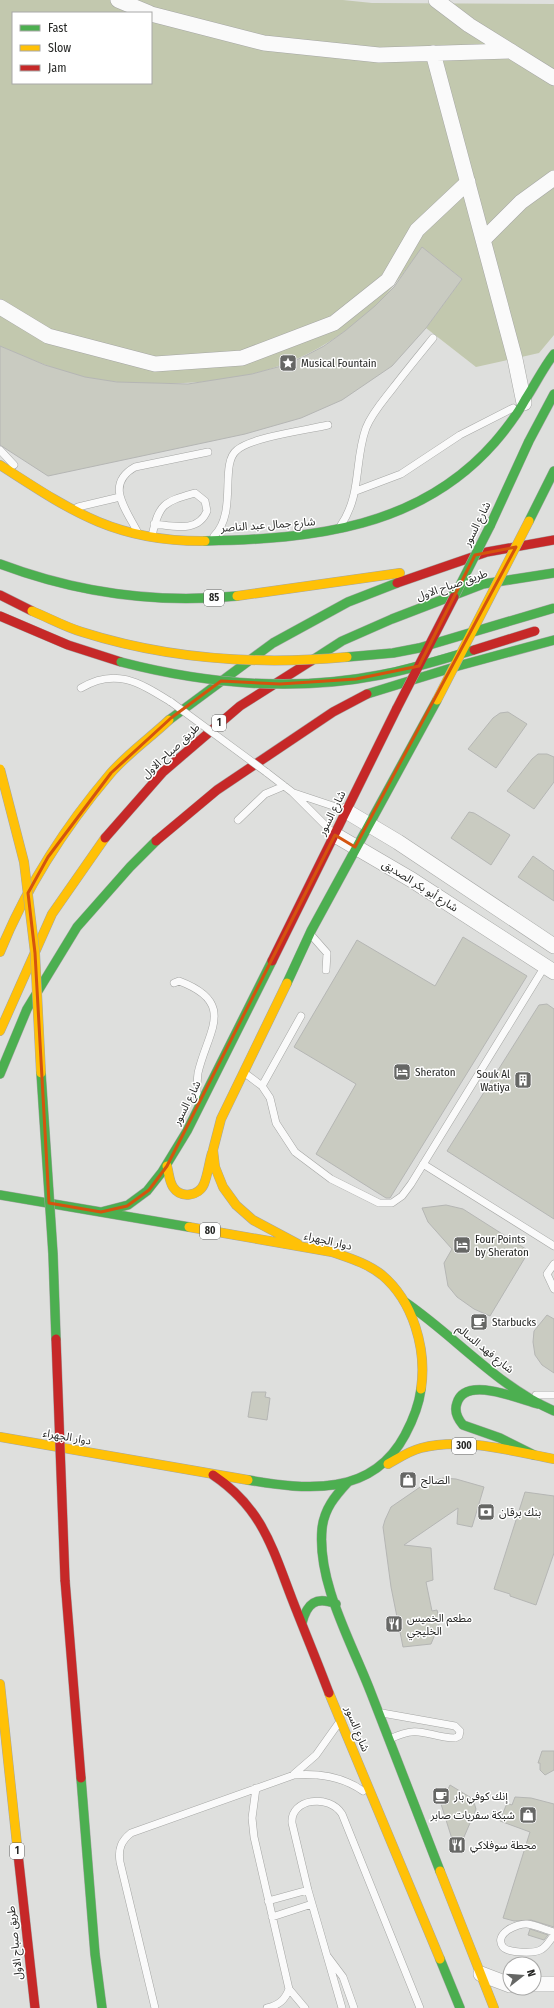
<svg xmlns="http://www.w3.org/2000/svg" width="554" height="2008" font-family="'Fira Sans Condensed','Noto Sans Arabic',sans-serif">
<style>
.green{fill:#c2c8ae;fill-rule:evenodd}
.building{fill:#c9cbc1;stroke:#b5b6b4}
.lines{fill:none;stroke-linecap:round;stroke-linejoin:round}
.lane-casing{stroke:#a5a6a4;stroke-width:8}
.street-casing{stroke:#a5a6a4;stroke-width:16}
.fast-casing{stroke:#a5a6a4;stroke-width:10}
.slow-casing{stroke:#a5a6a4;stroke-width:10}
.jam-casing{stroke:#a5a6a4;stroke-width:10}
.lane{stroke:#fafafa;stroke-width:7}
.street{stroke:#fafafa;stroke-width:15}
.fast{stroke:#4caf50;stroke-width:9}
.slow{stroke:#ffc107;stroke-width:9}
.jam{stroke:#c62828;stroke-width:9}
.lane-bridge-casing{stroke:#a5a6a4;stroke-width:8;stroke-linecap:butt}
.fast-bridge-casing{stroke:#a5a6a4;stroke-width:10;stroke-linecap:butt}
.slow-bridge-casing{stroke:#a5a6a4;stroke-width:10;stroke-linecap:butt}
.jam-bridge-casing{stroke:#a5a6a4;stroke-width:10;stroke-linecap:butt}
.lane-bridge{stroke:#fafafa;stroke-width:7}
.fast-bridge{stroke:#4caf50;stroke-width:9}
.slow-bridge{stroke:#ffc107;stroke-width:9}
.jam-bridge{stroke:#c62828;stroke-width:9}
.marked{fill:none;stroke:#d4540e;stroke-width:3;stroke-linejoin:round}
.labels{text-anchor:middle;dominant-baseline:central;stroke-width:3;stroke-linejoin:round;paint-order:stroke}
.shield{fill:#fff;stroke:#666766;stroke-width:1}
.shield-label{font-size:10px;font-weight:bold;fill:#252624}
.poi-label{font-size:11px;fill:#252624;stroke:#fff;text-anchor:start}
.street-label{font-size:11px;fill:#252624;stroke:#fff}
</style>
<rect width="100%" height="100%" fill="#dedfdd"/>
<path class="green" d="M0,0H343L372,3L554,4V335L539,353L476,367L426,328L462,279L423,248C407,267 393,289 375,306C369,313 361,318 354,324C295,372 226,385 151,383C129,383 107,382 85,377C55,370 28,358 0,346ZM13,13H151V83H13Z"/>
<path class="building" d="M422,247L462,279L426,328L392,366L342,400L301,418L245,434L48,476L0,445V346L45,365L85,377L117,382L188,384L252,374L285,365L305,356L324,346L345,331L375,306L394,287Z
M508,712L527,724L496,768L468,749L493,718L500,713Z
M538,754H547L554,757V782L534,809L507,791L532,759Z
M469,812L474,813L510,835L491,865L451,838Z
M533,856L554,871V901L518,877Z
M463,937L527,976L390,1198H386L316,1154L356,1084L294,1047L357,940L435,986Z
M547,1004L554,1009V1219L447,1151L539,1005Z
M446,1205L463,1209L529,1251L490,1316L474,1309L457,1297L448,1286L444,1263L452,1249L428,1222L422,1208Z
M547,1315L554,1319V1373L542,1365L535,1355L533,1342L534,1331Z
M252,1392H266L265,1397L270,1398L267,1420L248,1417Z
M443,1478L456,1479L484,1487L472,1527L457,1524L458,1508L404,1545L431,1548L433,1580L426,1582L432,1611L437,1610L440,1622L431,1644L403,1647L391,1587L383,1527L385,1520L391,1507L426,1483Z
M525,1492L554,1496V1553L536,1605L510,1596V1594L494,1589Z
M542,1751H554V1770L545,1775L540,1770V1763H538Z
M450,1785L473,1799L476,1809L461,1844L452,1839L441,1804Z
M515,1797L531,1798L554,1804V1927L531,1920L514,1921L503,1918L530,1832L500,1821L507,1803L512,1805Z
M530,1929L548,1935L544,1940L528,1935Z"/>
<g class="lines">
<defs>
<path id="lane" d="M0,450L14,465
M356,491L401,474L460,435L513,408
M78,507L120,497
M341,525C362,494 354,461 366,428C372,413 383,401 393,388C406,371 420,354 433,338
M137,531C125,508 105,484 135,467L208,452
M152,536C159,503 164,502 195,493L205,501L207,511C198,533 174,526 154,524
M214,536C238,512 219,464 237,450C252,437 307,430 328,425
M81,688C116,667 140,683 171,702
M266,772L292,792L332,832
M294,793L345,810
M238,820L265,794L284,786
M312,936L327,953L326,970
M174,983L179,981C238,1003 207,1032 198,1073C197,1080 197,1088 197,1095
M246,1074L262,1086L270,1098L276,1123L295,1152L331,1179L379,1203H392L402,1196L411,1184L545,966
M262,1086L301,1016
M423,1164L554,1246
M554,1264L547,1274L554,1289
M536,1395H554
M382,1713L455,1726L460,1731L459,1736L455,1738C428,1738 421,1723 390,1739
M294,1774L316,1755L338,1724
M256,1788L252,1818L254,1837L289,1989C285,2000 279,2005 267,2008
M268,1901L308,1890
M272,1917L312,1904
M554,1932C546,1930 536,1925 527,1924C517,1923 493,1934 503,1947C508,1953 536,1954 542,1949C547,1946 550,1940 554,1935
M328,1957L343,1977L354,2008
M289,1989L305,2008
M155,2008L120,1862C118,1849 121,1841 131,1833L294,1775C319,1773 342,1776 363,1791
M342,2008L308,1890L292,1823C290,1799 329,1793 342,1814L420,2008"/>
<path id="street" d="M118,0L149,13
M436,0L469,25L554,78
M151,14L264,43L379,55L511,51
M433,53L515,359L524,403
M483,240L521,202L554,178
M0,307L48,336L155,364L242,358L334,323L388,280L417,230L468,182
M346,811L398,842L554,946
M335,835L412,880L554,972
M481,1974L510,1985
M534,1984H554"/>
<path id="fast" d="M529,521L554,471
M490,526L529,441L554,394
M205,541C313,539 420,528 495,442C506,429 517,415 525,400C535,385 543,368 554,354
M0,564C77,593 155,604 237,596
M311,661L342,641L392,619L483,584L554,573
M367,694L458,666L554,640
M169,720L273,643L348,602L397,583
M287,983L311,931L437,700
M0,1074L27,1009L77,927L130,867L156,841
M0,1195L189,1227
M101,1212L128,1205L147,1191L162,1172L187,1131L272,961
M405,1302C456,1337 497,1386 554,1411
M534,1455L500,1438L463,1425C457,1418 454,1411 457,1403C465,1375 519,1399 538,1404
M248,1480C307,1490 372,1497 405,1435C413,1420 419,1405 421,1389
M348,1482C335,1496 324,1509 322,1529C317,1583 352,1643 371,1693C394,1752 417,1812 440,1871
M302,1623C307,1603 316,1596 336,1604
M81,1778L95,1954L102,2008
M440,1959L460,2008"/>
<path id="slow" d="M0,465C71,511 116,542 205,541
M237,596L400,573
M0,952C26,888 66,826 110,774C127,754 150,738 169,720
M287,983L221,1119L213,1150L215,1167L223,1187L236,1205L253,1220L298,1244
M0,1031L52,914L105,838
M167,1166C169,1173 169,1181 173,1187C181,1199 199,1196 204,1184C208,1174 209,1163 212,1153
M189,1227L332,1252C349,1258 367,1263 382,1275C413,1301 427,1349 421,1389
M0,1437L248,1480
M388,1464C399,1458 409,1451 421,1448C463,1437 512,1451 554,1459
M0,1684L18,1854
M329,1693L440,1959
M440,1871L494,2008"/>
<path id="jam" d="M397,583L487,552L554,540
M0,595L32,611
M0,616L68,645L121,662
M105,838L163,772L240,706L311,661
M156,841L217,790L333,712L367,694
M272,961L397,708
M213,1475C262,1508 272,1547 292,1599C304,1630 317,1661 329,1693
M65,1580L81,1778
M18,1854L35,2008"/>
</defs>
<use href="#lane" class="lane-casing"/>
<use href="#street" class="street-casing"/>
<use href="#fast" class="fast-casing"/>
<use href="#slow" class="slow-casing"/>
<use href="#jam" class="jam-casing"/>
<use href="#lane" class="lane"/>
<use href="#street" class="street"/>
<use href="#fast" class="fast"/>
<use href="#slow" class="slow"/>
<use href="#jam" class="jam"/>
<defs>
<path id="lane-bridge" d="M171,702L266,772"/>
<path id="fast-bridge" d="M454,597L490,526
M347,657L393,653L419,648L554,608
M121,662C206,684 293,692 380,675C412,669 443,659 474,650
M41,1073L53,1254L56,1339"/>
<path id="slow-bridge" d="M32,611C49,618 65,627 82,632C167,659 259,665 347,657
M437,700L529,521
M0,769L24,862L35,953L41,1073"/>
<path id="jam-bridge" d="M474,650L535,631
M397,708L454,597
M56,1339L65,1580"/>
</defs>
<use href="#lane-bridge" class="lane-bridge-casing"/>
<use href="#fast-bridge" class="fast-bridge-casing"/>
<use href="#slow-bridge" class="slow-bridge-casing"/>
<use href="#jam-bridge" class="jam-bridge-casing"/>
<use href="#lane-bridge" class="lane-bridge"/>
<use href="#fast-bridge" class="fast-bridge"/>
<use href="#slow-bridge" class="slow-bridge"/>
<use href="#jam-bridge" class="jam-bridge"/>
</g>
<path class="marked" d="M516,547L355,847L335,835L167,1166L149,1190L127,1206L101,1212L49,1203L35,953L28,893L48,857L111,773L171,718L221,681L280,684L356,679L419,666L475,555Z"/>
<defs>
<symbol id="sight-square" viewBox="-11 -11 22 22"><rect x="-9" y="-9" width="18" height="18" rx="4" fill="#666765" stroke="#fff"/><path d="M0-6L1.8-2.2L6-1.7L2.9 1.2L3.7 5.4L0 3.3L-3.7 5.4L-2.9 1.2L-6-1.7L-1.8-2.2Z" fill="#fff"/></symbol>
<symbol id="hotel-square" viewBox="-11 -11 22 22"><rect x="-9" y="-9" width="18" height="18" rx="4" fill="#666765" stroke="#fff"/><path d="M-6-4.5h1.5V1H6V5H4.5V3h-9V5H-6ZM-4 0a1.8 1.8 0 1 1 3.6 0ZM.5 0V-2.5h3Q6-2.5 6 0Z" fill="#fff"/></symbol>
<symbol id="building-square" viewBox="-11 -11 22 22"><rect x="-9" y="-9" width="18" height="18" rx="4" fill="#666765" stroke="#fff"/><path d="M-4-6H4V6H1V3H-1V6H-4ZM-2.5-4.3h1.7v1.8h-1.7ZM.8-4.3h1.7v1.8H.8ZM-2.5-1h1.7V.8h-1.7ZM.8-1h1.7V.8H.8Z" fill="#fff"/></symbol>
<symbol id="cafe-square" viewBox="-11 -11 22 22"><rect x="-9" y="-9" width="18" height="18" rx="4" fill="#666765" stroke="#fff"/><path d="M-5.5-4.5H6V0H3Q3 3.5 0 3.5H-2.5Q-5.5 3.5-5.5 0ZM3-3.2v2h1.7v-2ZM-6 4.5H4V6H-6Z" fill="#fff"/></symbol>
<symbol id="shop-square" viewBox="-11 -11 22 22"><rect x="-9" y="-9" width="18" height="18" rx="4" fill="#666765" stroke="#fff"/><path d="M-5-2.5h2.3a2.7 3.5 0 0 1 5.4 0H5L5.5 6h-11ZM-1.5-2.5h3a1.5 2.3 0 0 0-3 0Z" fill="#fff"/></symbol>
<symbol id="bank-square" viewBox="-11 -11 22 22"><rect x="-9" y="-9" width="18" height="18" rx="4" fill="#666765" stroke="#fff"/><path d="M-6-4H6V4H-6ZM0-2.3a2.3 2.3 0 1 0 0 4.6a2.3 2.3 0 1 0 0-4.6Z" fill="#fff"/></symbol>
<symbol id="restaurant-square" viewBox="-11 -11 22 22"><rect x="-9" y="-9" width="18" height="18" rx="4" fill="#666765" stroke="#fff"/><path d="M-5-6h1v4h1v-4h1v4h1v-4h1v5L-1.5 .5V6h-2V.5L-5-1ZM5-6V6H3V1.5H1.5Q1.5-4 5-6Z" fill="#fff"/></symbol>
</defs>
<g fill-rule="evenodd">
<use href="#sight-square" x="278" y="353" width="20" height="20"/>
<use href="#hotel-square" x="392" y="1062" width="20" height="20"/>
<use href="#building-square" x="513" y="1070" width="20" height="20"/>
<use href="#hotel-square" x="452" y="1235" width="20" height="20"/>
<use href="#cafe-square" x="469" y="1312" width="20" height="20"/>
<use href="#shop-square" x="398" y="1470" width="20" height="20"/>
<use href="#bank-square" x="476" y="1502" width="20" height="20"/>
<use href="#restaurant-square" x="384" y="1614" width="20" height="20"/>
<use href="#cafe-square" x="431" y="1786" width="20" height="20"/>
<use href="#shop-square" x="518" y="1805" width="20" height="20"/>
<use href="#restaurant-square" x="447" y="1835" width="20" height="20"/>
</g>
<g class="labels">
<g class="shield">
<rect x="204" y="590" width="20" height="16" rx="3"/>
<rect x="212" y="715" width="14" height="16" rx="3"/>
<rect x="200" y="1223" width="20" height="16" rx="3"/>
<rect x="452" y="1438" width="24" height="16" rx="3"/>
<rect x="10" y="1843" width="14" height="16" rx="3"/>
</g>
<g class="shield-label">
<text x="214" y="598">85</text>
<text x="219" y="723">1</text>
<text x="210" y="1231">80</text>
<text x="464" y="1446">300</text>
<text x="17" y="1851">1</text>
</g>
<g class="poi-label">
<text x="301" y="363">Musical Fountain</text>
<text x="415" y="1072">Sheraton</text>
<text x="510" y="1074" text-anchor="end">Souk Al<tspan x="510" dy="13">Watiya</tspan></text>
<text x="475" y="1239">Four Points<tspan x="475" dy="13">by Sheraton</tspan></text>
<text x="492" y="1322">Starbucks</text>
<text x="421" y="1480">الصالح</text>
<text x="499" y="1512">بنك برقان</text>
<text x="407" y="1618">مطعم الخميس<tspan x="407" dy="13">الخليجي</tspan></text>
<text x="454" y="1796">إنك كوفي بار</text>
<text x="515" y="1815" text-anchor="end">شبكة سفريات صابر</text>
<text x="470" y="1845">محطة سوفلاكي</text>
</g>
<g class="street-label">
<text transform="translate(477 524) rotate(-64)">شارع السور</text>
<text transform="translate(268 525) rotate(-4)">شارع جمال عبد الناصر</text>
<text transform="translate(452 585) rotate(-19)">طريق صباح الاول</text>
<text transform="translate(171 751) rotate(-43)">طريق صباح الاول</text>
<text transform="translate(332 813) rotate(-64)">شارع السور</text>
<text transform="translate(420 886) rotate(32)">شارع أبو بكر الصديق</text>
<text transform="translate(187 1103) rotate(-63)">شارع السور</text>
<text transform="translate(328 1241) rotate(13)">دوار الجهراء</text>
<text transform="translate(485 1349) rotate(39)">شارع فهد السالم</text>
<text transform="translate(67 1437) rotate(10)">دوار الجهراء</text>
<text transform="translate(357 1729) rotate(68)">شارع السور</text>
<text transform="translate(15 1943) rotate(-96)">طريق صباح الاول</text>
</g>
</g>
<rect x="12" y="12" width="140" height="72" fill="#ffffff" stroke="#a8a8a7"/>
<rect x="20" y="25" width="20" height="6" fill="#4caf50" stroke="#a8a8a7"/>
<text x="48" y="32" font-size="12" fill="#252624">Fast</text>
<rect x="20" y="45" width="20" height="6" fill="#ffc107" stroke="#a8a8a7"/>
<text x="48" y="52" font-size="12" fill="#252624">Slow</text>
<rect x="20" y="65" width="20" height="6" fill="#c62828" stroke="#a8a8a7"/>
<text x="48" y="72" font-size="12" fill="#252624">Jam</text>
<g transform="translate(522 1976) rotate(73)"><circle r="19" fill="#ffffff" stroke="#a8a8a7"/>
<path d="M0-3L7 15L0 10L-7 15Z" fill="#666765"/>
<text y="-6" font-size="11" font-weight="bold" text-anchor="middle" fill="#252624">N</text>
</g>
</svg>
